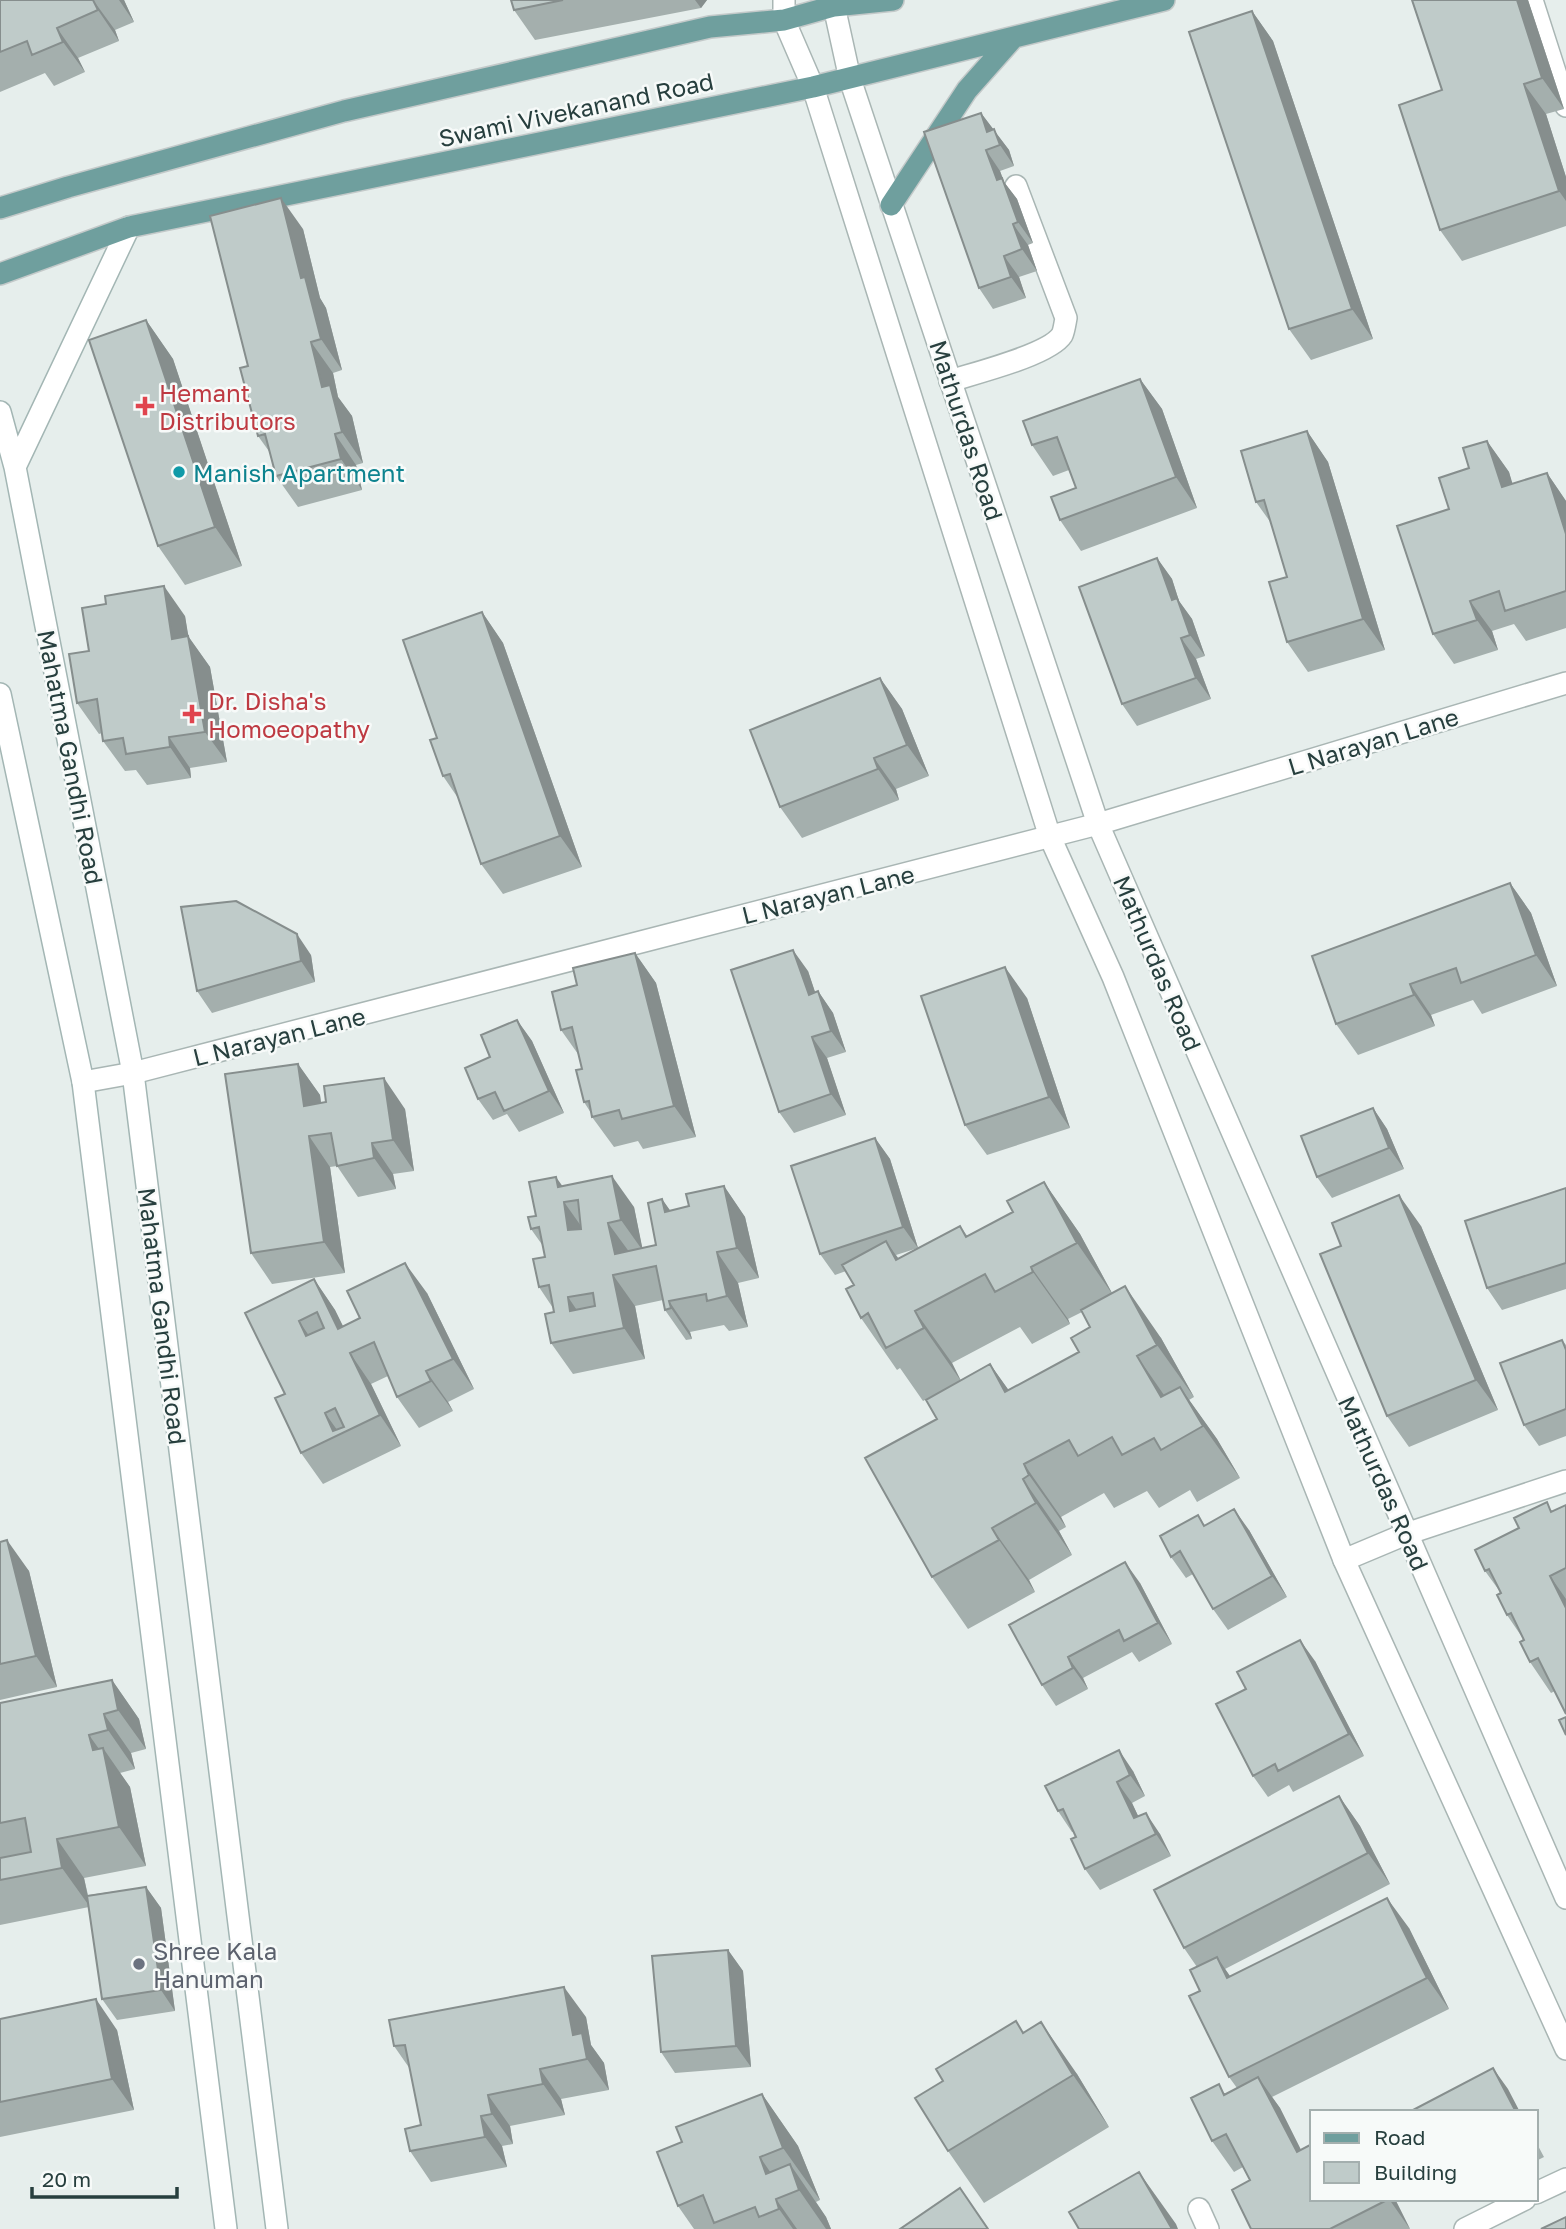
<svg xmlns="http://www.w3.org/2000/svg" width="1566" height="2229" font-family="'Golos Text',sans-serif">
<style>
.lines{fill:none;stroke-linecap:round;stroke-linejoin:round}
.service-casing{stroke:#a9b6b4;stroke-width:24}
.minor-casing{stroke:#a9b6b4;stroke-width:24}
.tertiary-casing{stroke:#a9b6b4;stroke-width:24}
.secondary-casing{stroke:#a3b6b4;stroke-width:24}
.primary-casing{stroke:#c3c9c9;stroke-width:24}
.service{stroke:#fff;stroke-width:21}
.minor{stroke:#fff;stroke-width:21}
.tertiary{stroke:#fff;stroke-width:21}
.secondary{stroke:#fff;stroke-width:21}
.primary{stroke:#6f9f9e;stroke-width:21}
.wall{fill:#a4afad}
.shaded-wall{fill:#868e8d}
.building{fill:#bfcbc9;stroke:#868e8d;stroke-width:2;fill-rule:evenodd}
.health-dot{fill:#e0444e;stroke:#f7faf9;stroke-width:2.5}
.culture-dot{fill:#0f9aa8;stroke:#f7faf9;stroke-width:2.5}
.worship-dot{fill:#6b7280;stroke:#f7faf9;stroke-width:2.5}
.labels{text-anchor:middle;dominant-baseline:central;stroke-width:5;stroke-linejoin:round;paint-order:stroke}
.street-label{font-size:24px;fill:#273f3e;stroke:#f7faf9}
.health-label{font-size:24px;fill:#be3a42;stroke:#f7faf9;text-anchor:start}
.culture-label{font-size:24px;fill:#0d838f;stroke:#f7faf9;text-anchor:start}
.worship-label{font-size:24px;fill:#5b616d;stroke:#f7faf9;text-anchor:start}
</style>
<rect width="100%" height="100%" fill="#e6eeec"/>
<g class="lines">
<defs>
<path id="service" d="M1199,2209L1208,2229"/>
<path id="minor" d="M1532,0L1566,106
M950,381C975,373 1049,355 1062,335C1064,331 1065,323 1066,318L1016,186
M83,1082L133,1073L1098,824L1566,683
M1344,1560L1406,1534L1566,1481
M1536,2193L1566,2179
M1465,2229L1525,2199"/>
<path id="tertiary" d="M784,0V20L813,87L1050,837L1113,977L1344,1560L1566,2049
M829,0L834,6L850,79L1098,824L1566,1898"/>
<path id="secondary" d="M0,412L15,467L133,1073L277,2229
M15,467L129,227
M0,694L83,1082L226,2229"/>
<path id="primary" d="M891,205L967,90L1013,38
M0,208L68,187L344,111L710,27L784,20L834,6L893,0
M0,274L129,227L813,87L1164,0"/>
</defs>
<use href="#service" class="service-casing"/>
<use href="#minor" class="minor-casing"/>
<use href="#tertiary" class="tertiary-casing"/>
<use href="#secondary" class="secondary-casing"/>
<use href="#primary" class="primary-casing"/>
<use href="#service" class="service"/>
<use href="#minor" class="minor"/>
<use href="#tertiary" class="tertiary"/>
<use href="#secondary" class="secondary"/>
<use href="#primary" class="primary"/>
</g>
<path class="wall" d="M0,0H124L134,22L115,30L119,41L78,58L85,72L54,86L45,73L0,92Z
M511,0H707L701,8L535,40L514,10Z
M1412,0H1528L1564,109L1546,114L1566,177V226L1462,261L1440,230L1442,90Z
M1252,11L1273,41L1373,339L1311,360L1289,329Z
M981,113L1009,150L1014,166L1000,171L1004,182L1017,199L1033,243L1028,245L1037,271L1019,277L1026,298L993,309L979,288Z
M303,229L320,298L326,308L342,370L333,373L338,397L352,416L363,463L356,465L362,490L298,507L276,476L271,454L258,436L248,366Z
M146,320L173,359L242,566L185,585L158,546Z
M1140,379L1162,409L1197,508L1081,551L1060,520L1076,488L1069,470L1053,476L1032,445Z
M1307,431L1328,462L1385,650L1308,672L1287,642V577L1271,523L1256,502Z
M1487,441L1509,472L1512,484L1547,473L1566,501V628L1526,641L1514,624L1492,631L1498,650L1454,664L1433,634L1449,509L1469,468Z
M1157,558L1172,579L1179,601L1192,619L1205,656L1196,659L1211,699L1137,726L1122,704Z
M482,612L503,643L582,867L503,894L481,864L458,798L443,776L437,738Z
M185,616L188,636L210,667L227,762L190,768L191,778L147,785L136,770L125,771L103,741L102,733L99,734L77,703L89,651Z
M880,678L902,709L929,776L896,789L899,800L802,838L780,807Z
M1510,883L1531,913L1557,986L1482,1014L1473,1000L1431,1015L1435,1026L1358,1055L1336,1024Z
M635,953L656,983L696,1137L643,1149L638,1141L614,1147L592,1117L591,1113L584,1102L582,1069L578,1054L561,1030L577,985Z
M311,955L315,982L212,1013L197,991Z
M808,971L815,992L818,991L833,1013L846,1052L827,1058L846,1115L794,1133L779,1112Z
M1027,998L1070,1128L987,1155L965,1125Z
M517,1020L532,1041L564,1113L519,1132L507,1114L493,1120L478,1099L490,1057Z
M298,1064L320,1095L321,1103L405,1109L414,1171L393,1174L396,1189L358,1197L337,1166L330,1167L345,1273L272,1284L251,1253Z
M1373,1108L1387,1129L1404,1169L1332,1198L1317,1177Z
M875,1138L890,1159L918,1248L896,1255L899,1259L960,1226L968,1237L1013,1212L1044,1182L1080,1234L1112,1293L1161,1338L1194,1397L1189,1400L1217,1439L1240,1478L1197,1502L1190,1490L1159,1508L1147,1491L1114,1508L1104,1493L1061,1517L1066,1527L1059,1531L1072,1555L1029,1580L1035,1592L968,1629L932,1577L937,1419L990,1364L1009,1391L1079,1352L1090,1327L1082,1312L1068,1319L1070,1324L1032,1344L1020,1327L952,1363L961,1381L923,1401L900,1368L897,1370L861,1318L854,1285L846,1271L835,1275L820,1254Z
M563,1186L634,1207L642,1248L656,1245L662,1199L670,1211L689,1206L724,1186L745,1217L759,1278L738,1283L748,1327L729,1331L724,1325L690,1332L692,1339L686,1340L665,1310L663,1300L635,1306L645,1359L573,1374L551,1343L554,1312L553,1308L539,1287L545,1257L543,1246L531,1229Z
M1566,1188V1289L1502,1310L1487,1288Z
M1421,1226L1498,1410L1409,1447L1387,1416Z
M314,1279L335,1310L343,1326L427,1293L474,1389L448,1402L453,1411L419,1428L397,1397L388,1376L371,1384L401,1446L323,1484L301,1453L285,1394L245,1313Z
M1562,1340L1566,1345V1436L1539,1446L1524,1425Z
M1566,1505V1714L1555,1691L1551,1693L1530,1662L1524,1640L1507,1615L1501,1593L1485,1571L1553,1511Z
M1198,1515L1205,1526L1249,1530L1287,1597L1228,1630L1213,1609L1193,1574L1186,1578L1171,1557Z
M0,1542L29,1571L57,1687L0,1700Z
M1140,1583L1172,1644L1139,1662L1132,1652L1083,1678L1088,1689L1056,1706L1042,1685Z
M1315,1661L1364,1756L1293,1792L1289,1785L1268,1797L1253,1776Z
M112,1680L139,1719L146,1749L131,1753L135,1769L120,1773L130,1787L146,1866L84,1878L88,1895L146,1887L161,1908L175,2011L117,2020L102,1999L89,1907L0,1925V1703Z
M1133,1771L1145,1796L1132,1803L1138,1816L1160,1834L1171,1856L1100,1890L1085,1869L1074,1832H1072L1058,1811Z
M1339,1796L1360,1826L1390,1884L1225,1969L1230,1976L1409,1928L1449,2009L1272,2097L1280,2108L1301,2150L1395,2199L1410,2229H1251L1250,2180L1243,2167L1234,2172L1212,2141L1226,2094L1237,2088L1229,2077L1200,1991L1197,1967L1184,1948Z
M728,1950L743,1971L751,2067L675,2073L661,2052Z
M586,2017L591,2045L604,2063L609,2090L561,2099L565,2115L510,2126L513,2144L502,2146L507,2167L431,2182L410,2151L421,2125L410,2069L394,2046Z
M0,2019L117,2030L134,2110L0,2137Z
M1024,2032L1077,2074L1109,2127L984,2203L948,2151Z
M762,2094L798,2146L820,2200L816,2202L826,2217L831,2229H694L678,2206L682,2142Z
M1536,2142L1544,2157L1536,2161Z"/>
<path class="shaded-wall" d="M93,0L115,30L119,41L98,10Z
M119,0H124L134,22Z
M695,0H707L701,8Z
M1517,0H1528L1564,109L1542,78Z
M1252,11L1273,41L1373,339L1352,309Z
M57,28L78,58L85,72L63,42Z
M1524,84L1546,114L1566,177V201L1559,191Z
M981,113L1009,150L1014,166L1000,145L987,132Z
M986,150L1000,171L1004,182L1017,199L1033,243L1018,222L997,180Z
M281,198L303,229L320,298L326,308L342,370L321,339L301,278Z
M1013,224L1028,245L1037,271L1022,249Z
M1004,256L1019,277L1026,298L1011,277Z
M146,320L173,359L242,566L215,527Z
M311,342L333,373L338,397L352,416L363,463L342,432L322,387Z
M1140,379L1162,409L1197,508L1176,477Z
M1307,431L1328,462L1385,650L1363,619Z
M335,434L356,465L362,490L341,459Z
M1487,441L1509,472L1523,518L1502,487Z
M1547,473L1566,501V534Z
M1157,558L1172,579L1179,601L1192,619L1205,656L1190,635L1172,600Z
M164,586L185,616L194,669L172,639Z
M1470,601L1492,631L1498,650L1477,620Z
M482,612L503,643L582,867L560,836Z
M188,636L210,667L227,762L205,732Z
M1181,638L1196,659L1211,699L1196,678Z
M880,678L902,709L929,776L907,745Z
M169,737L190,768L191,778L170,747Z
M874,758L896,789L899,800L878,769Z
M1510,883L1531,913L1557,986L1536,955Z
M297,934L311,955L315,982L301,961Z
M793,950L808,971L823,1016L809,995Z
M635,953L656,983L696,1137L674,1106Z
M1005,967L1027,998L1070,1128L1049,1097Z
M1410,984L1431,1015L1435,1026L1414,995Z
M818,991L833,1013L846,1052L831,1031Z
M517,1020L532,1041L564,1113L549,1091Z
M812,1037L827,1058L846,1115L831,1094Z
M298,1064L320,1095L325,1134L304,1106Z
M384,1078L405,1109L414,1171L393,1140Z
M1373,1108L1387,1129L1404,1169L1389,1148Z
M309,1136L330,1167L345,1273L324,1242Z
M875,1138L890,1159L918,1248L903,1227Z
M372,1143L393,1174L396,1189L374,1158Z
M612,1176L634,1207L643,1251L621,1220Z
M556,1177L573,1201L558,1187Z
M1044,1182L1080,1234L1113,1295L1077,1243Z
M724,1186L745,1217L759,1278L737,1248Z
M1399,1195L1421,1226L1498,1410L1476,1380Z
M662,1199L684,1230L665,1212Z
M564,1202L586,1233L568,1230Z
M608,1223L630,1253L615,1254Z
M886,1241L923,1294L896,1260Z
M717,1252L738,1283L748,1327L727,1296Z
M405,1263L427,1293L474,1389L453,1359Z
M1031,1267L1068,1319L1070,1324L1033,1272Z
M613,1275L635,1306L645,1359L624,1328Z
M314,1279L335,1310L355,1351L338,1329Z
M1125,1286L1161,1338L1194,1397L1157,1345Z
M568,1297L589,1328L570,1311Z
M669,1301L690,1332L692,1339L671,1308Z
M915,1311L952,1363L961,1381L924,1328Z
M299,1321L320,1352L306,1336Z
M350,1353L371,1384L401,1446L380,1415Z
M1137,1356L1173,1408L1161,1397Z
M990,1364L1027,1416L1005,1392Z
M426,1371L448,1402L453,1411L431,1381Z
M1180,1387L1217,1439L1240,1478L1203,1426Z
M325,1413L340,1434L333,1431Z
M1024,1464L1061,1517L1066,1527L1029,1475Z
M1023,1479L1059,1531L1072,1555L1036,1503Z
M1234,1509L1249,1530L1287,1597L1272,1576Z
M992,1528L1029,1580L1035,1592L999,1540Z
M7,1540L29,1571L57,1687L36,1656Z
M1125,1562L1140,1583L1172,1644L1158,1623Z
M1550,1576L1566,1599V1608Z
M1300,1640L1315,1661L1364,1756L1349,1734Z
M1068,1657L1083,1678L1088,1689L1073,1668Z
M112,1680L139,1719L146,1749L118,1710Z
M104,1714L131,1753L135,1769L108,1730Z
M89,1735L104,1756L103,1748L130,1787L146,1866L119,1827L93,1750Z
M1119,1750L1133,1771L1145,1796L1130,1775Z
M1117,1782L1132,1803L1149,1839L1134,1818Z
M1339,1796L1360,1826L1390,1884L1368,1853Z
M1146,1813L1160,1834L1171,1856L1156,1834Z
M57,1839L84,1878L90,1907L62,1868Z
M146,1887L161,1908L175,2011L161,1990Z
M1387,1898L1409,1928L1449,2009L1427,1978Z
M728,1950L743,1971L751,2067L736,2046Z
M1217,1957L1238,1988L1227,1978Z
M564,1987L586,2017L591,2045L604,2063L609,2090L587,2059L573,2035Z
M96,1999L117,2030L134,2110L112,2079Z
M1041,2022L1077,2074L1109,2127L1073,2075Z
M1493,2068L1508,2089L1520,2112H1516Z
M540,2069L561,2099L565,2115L543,2084Z
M1258,2077L1280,2108L1312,2172L1297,2152Z
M762,2094L798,2146L820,2200L783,2148Z
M488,2095L510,2126L513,2144L492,2114Z
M481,2116L502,2146L507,2167L485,2137Z
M760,2157L786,2195L766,2174Z
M790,2164L826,2217L831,2229H826L799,2190Z
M1139,2172L1176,2224L1178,2229H1172Z
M776,2199L797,2229H793L779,2209Z
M1389,2199H1395L1410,2229Z"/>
<path class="building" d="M0,0H93L98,10L57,28L63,42L32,55L27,41L0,52Z
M511,0H563L514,10Z
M1412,0H1517L1542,78L1524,84L1559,191L1440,230L1399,105L1442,90Z
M1252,11L1352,309L1289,329L1189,32Z
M981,113L987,132L994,129L1000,145L986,150L997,180L1002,178L1018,222L1013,224L1022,249L1004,256L1011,277L979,288L924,132Z
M281,198L301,278L305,277L321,339L311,342L322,387L330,385L342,432L335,434L341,459L276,476L265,434L258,436L240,368L248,366L210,216Z
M146,320L215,527L158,546L89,340Z
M1140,379L1176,477L1060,520L1051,497L1076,488L1057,437L1032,445L1023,421Z
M1307,431L1363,619L1287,642L1269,582L1287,577L1264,500L1256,502L1241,451Z
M1487,441L1502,487L1547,473L1566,534V591L1505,611L1499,591L1470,601L1477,620L1433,634L1397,526L1449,509L1439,478L1469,468L1463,448Z
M1157,558L1172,600L1177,598L1190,635L1181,638L1196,678L1122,704L1079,587Z
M164,586L172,639L188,636L205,732L169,737L170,747L126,754L123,738L103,741L97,699L77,703L69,654L89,651L82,608L106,604L105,596Z
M482,612L560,836L481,864L450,774L443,776L430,740L437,738L403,640Z
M880,678L907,745L874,758L878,769L780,807L750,730Z
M1510,883L1536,955L1461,983L1456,968L1410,984L1414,995L1336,1024L1312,956Z
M236,901L297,934L301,961L197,991L181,907Z
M793,950L809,995L818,991L831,1031L812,1037L831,1094L779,1112L731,970Z
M635,953L674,1106L622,1119L619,1110L592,1117L589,1101L584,1102L576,1070L582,1069L572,1027L561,1030L552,992L577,985L573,968Z
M1005,967L1049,1097L965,1125L921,996Z
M517,1020L549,1091L504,1111L495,1092L478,1099L465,1068L490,1057L481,1035Z
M298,1064L304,1106L326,1102L324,1086L384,1078L393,1140L372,1143L374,1158L337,1166L331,1133L309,1136L324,1242L251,1253L225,1074Z
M1373,1108L1389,1148L1317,1177L1301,1136Z
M875,1138L903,1227L820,1254L791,1166Z
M612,1176L621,1220L608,1223L615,1254L656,1245L648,1203L662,1199L665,1212L689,1206L686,1194L724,1186L737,1248L717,1252L727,1296L707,1301L706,1294L669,1301L671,1308L665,1310L656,1266L613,1275L624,1328L551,1343L545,1314L554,1312L549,1285L539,1287L533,1259L545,1257L539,1227L531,1229L528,1217L536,1216L529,1182L556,1177L558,1187ZM578,1200L581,1229L568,1230L564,1202ZM593,1293L595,1306L570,1311L568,1297Z
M1044,1182L1077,1243L1031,1267L1033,1272L995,1292L985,1274L915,1311L924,1328L886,1348L868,1313L861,1318L846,1289L854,1285L842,1265L886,1241L896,1260L960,1226L966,1237L1013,1212L1007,1201Z
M1566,1188V1263L1487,1288L1465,1221Z
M1399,1195L1476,1380L1387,1416L1320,1254L1341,1246L1332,1223Z
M405,1263L453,1359L426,1371L431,1381L397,1397L374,1342L350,1353L380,1415L301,1453L275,1398L285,1394L245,1313L314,1279L338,1329L360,1318L347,1291ZM317,1312L324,1328L306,1336L299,1321ZM335,1408L344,1427L333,1431L325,1413Z
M1125,1286L1157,1345L1137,1356L1161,1397L1180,1387L1203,1426L1161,1450L1154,1438L1122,1455L1112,1437L1078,1456L1069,1440L1024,1464L1029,1475L1023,1479L1036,1503L992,1528L999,1540L932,1577L865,1458L937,1419L926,1400L990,1364L1005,1392L1079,1352L1071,1338L1090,1327L1081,1310Z
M1562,1340L1566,1350V1409L1524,1425L1500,1363Z
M1547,1502L1551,1512L1566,1505V1568L1550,1576L1566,1608V1714L1538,1658L1530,1662L1520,1642L1524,1640L1511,1613L1507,1615L1497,1595L1501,1593L1489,1569L1485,1571L1475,1550L1519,1528L1514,1518Z
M1234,1509L1272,1576L1213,1609L1180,1551L1171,1557L1160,1536L1198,1515L1204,1526Z
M7,1540L36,1656L0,1664V1542Z
M1125,1562L1158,1623L1124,1641L1119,1630L1068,1657L1073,1668L1042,1685L1009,1625Z
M1300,1640L1349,1734L1278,1771L1275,1764L1253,1776L1216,1704L1246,1689L1237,1672Z
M112,1680L118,1710L104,1714L108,1730L89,1735L93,1750L103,1748L119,1827L57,1839L62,1868L0,1880V1858L31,1852L25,1818L0,1823V1703Z
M1566,1717V1735L1559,1720Z
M1119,1750L1130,1775L1117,1782L1134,1818L1146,1813L1156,1834L1085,1869L1071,1839L1076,1837L1063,1809L1058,1811L1045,1786Z
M1339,1796L1368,1853L1184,1948L1154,1890Z
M146,1887L161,1990L102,1999L87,1896Z
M1387,1898L1427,1978L1229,2077L1189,1996L1200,1991L1190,1970L1217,1957L1227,1978Z
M728,1950L736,2046L661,2052L652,1956Z
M564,1987L573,2035L582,2033L587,2059L540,2069L543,2084L488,2095L492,2114L481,2116L485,2137L410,2151L405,2129L421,2125L405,2045L394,2046L389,2020Z
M96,1999L112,2079L0,2102V2019Z
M1016,2021L1023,2033L1041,2022L1073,2075L948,2151L915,2098L943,2081L936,2069Z
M1493,2068L1516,2112H1414L1413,2110Z
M1258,2077L1297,2152L1312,2144V2199H1389L1330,2229H1251L1232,2190L1250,2180L1226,2134L1212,2141L1191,2098L1219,2084L1224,2095Z
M762,2094L783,2148L760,2157L766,2174L790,2164L799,2190L776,2199L779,2209L759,2217L755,2207L714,2223L703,2195L678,2206L657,2152L682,2142L676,2127Z
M1139,2172L1172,2229H1079L1069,2212Z
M960,2188L988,2229H900Z
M1566,2217V2229H1541Z"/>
<g class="health-dot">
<path d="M141.5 395.5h7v7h7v7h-7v7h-7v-7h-7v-7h7z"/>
<path d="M188.5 703.5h7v7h7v7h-7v7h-7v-7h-7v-7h7z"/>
</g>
<circle class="culture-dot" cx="179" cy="472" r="7"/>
<circle class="worship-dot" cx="139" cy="1964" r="7"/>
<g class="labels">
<g class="street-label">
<text transform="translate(576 109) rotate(-12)">Swami Vivekanand Road</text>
<text transform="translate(967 430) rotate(72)">Mathurdas Road</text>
<text transform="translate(1373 741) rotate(-17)">L Narayan Lane</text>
<text transform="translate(71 757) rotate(79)">Mahatma Gandhi Road</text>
<text transform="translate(828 894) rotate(-14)">L Narayan Lane</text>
<text transform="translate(1158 963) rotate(67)">Mathurdas Road</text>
<text transform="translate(279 1036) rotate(-14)">L Narayan Lane</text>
<text transform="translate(163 1316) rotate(83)">Mahatma Gandhi Road</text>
<text transform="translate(1384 1483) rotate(66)">Mathurdas Road</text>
</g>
<g class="health-label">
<text x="159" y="392">Hemant<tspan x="159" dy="28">Distributors</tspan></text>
<text x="208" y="700">Dr. Disha's<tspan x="208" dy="28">Homoeopathy</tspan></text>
</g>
<g class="culture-label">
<text x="193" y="472">Manish Apartment</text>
</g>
<g class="worship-label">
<text x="153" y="1950">Shree Kala<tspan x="153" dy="28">Hanuman</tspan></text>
</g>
</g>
<rect x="1310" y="2110" width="228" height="91" fill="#f7faf9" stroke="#a4afae" stroke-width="2"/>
<rect x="1324" y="2133" width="35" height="10" fill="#6f9f9e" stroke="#a4afae" stroke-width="2"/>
<text x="1374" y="2145" font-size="21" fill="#273f3e">Road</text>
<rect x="1324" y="2162" width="35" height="21" fill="#bfcbc9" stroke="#a4afae" stroke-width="2"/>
<text x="1374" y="2180" font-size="21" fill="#273f3e">Building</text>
<path d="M32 2187v10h145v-10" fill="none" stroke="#273f3e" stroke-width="3.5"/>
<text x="42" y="2187" font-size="21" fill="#273f3e" stroke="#f7faf9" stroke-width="5" paint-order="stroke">20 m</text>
</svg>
